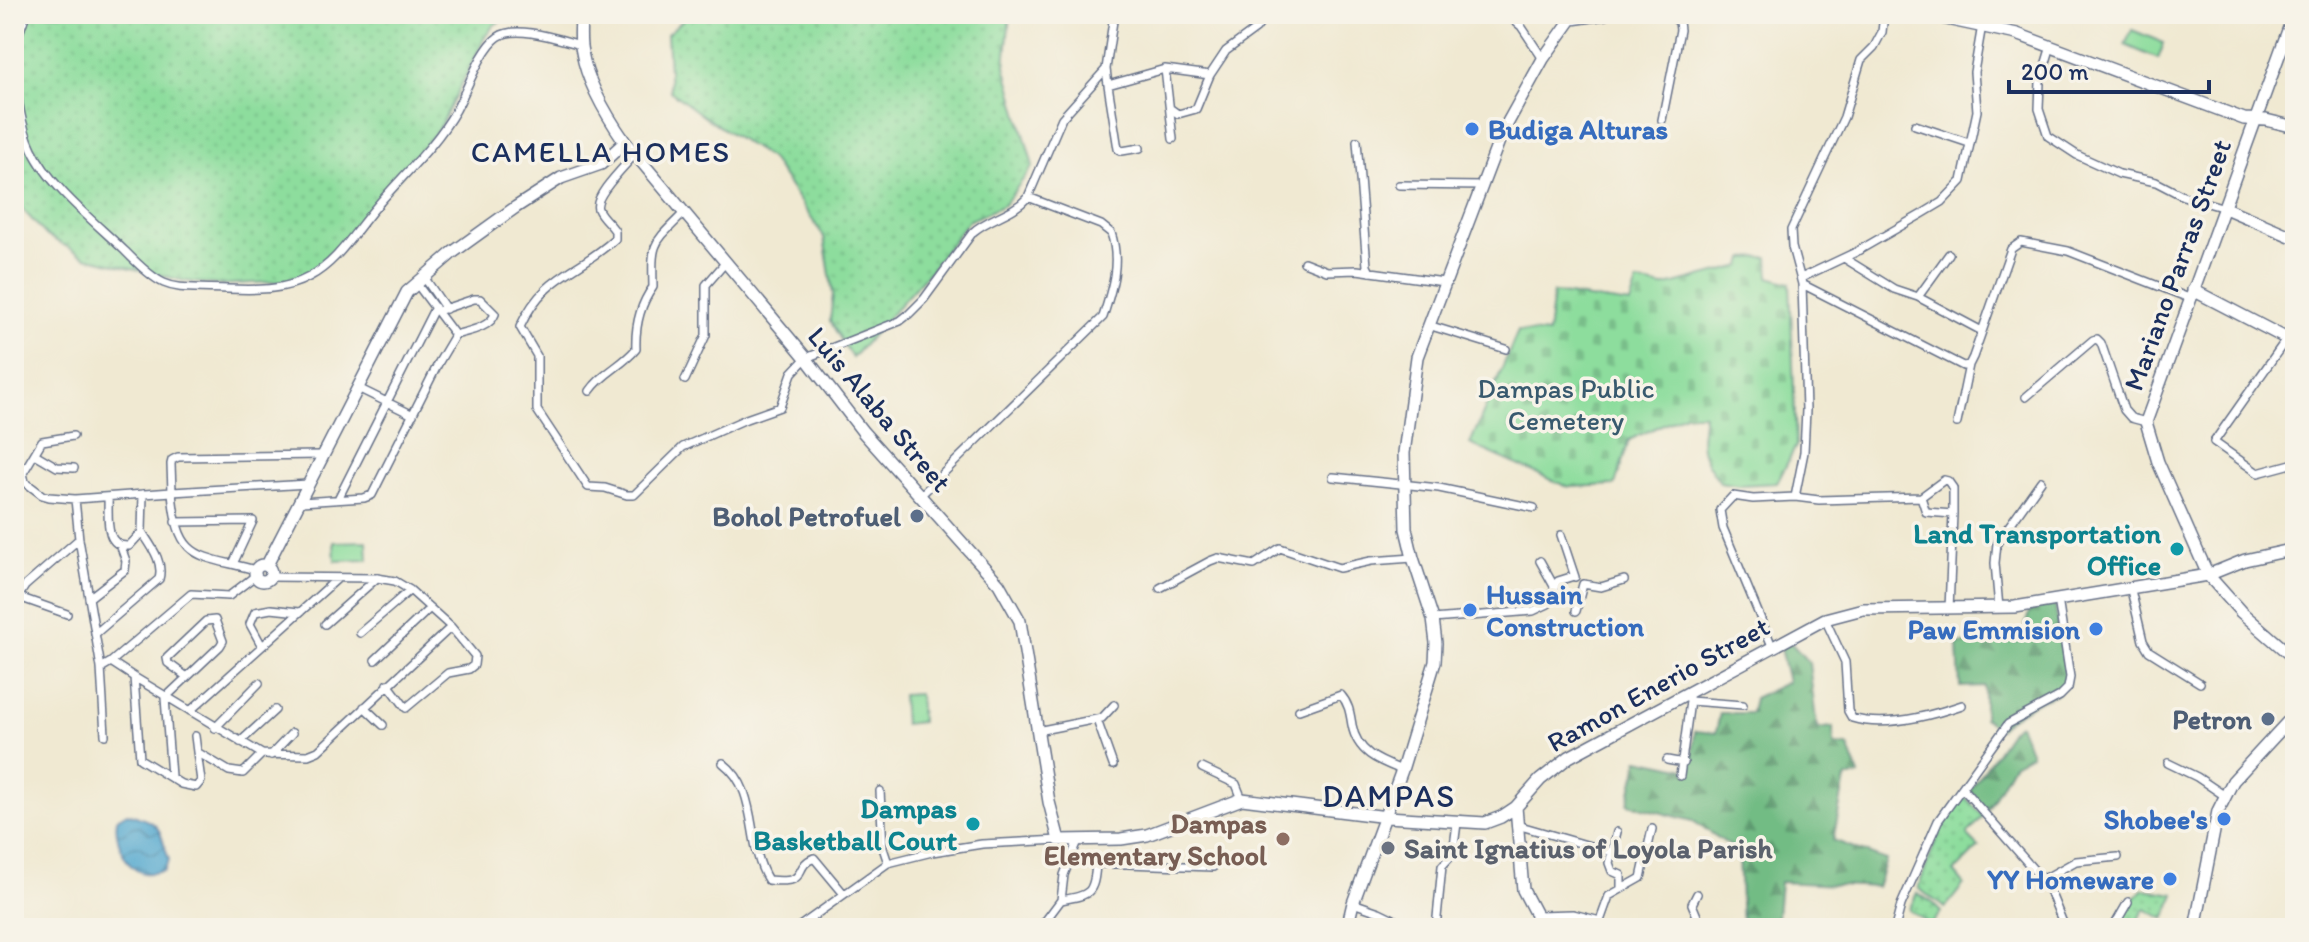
<svg xmlns="http://www.w3.org/2000/svg" width="2309" height="942" font-family="Itim,sans-serif">
<style>
.grass{fill:url(#grass-dots);stroke:#54867e;stroke-width:2}
.forest{fill:url(#forest-firs);stroke:#467671;stroke-width:2}
.cemetery{fill:url(#cemetery-stones);stroke:#54867e;stroke-width:2}
.green{fill:#8ddd9d;stroke:#54867e;stroke-width:2}
.water{fill:url(#water-waves);stroke:#376c96;stroke-width:2}
.lines{fill:none;stroke-linecap:round;stroke-linejoin:round}
.street-casing{stroke:#667087;stroke-width:10}
.secondary-casing{stroke:#667087;stroke-width:14}
.street{stroke:#fff;stroke-width:7}
.secondary{stroke:#fff;stroke-width:11}
.shop-dot{fill:#3f7fe0;stroke:#f7f3e8;stroke-width:3}
.service-dot{fill:#5c6f8a;stroke:#f7f3e8;stroke-width:3}
.culture-dot{fill:#0f9aa8;stroke:#f7f3e8;stroke-width:3}
.education-dot{fill:#8d6e63;stroke:#f7f3e8;stroke-width:3}
.worship-dot{fill:#6b7280;stroke:#f7f3e8;stroke-width:3}
.labels{text-anchor:middle;dominant-baseline:central;stroke-width:7;stroke-linejoin:round;paint-order:stroke}
.shop-label{font-size:28px;font-weight:bold;fill:#366cbe;stroke:#f7f3e8;text-anchor:end}
.street-label{font-size:28px;fill:#1b2f5e;stroke:#f7f3e8}
.park-label{font-size:28px;fill:#385a6e;stroke:#f7f3e8}
.service-label{font-size:28px;font-weight:bold;fill:#4e5e75;stroke:#f7f3e8;text-anchor:end}
.culture-label{font-size:28px;font-weight:bold;fill:#0d838f;stroke:#f7f3e8;text-anchor:end}
.education-label{font-size:28px;font-weight:bold;fill:#785e54;stroke:#f7f3e8;text-anchor:end}
.worship-label{font-size:28px;font-weight:bold;fill:#5b616d;stroke:#f7f3e8;text-anchor:start}
.neighbourhood-label{font-size:30px;letter-spacing:2px;fill:#1b2f5e;stroke:#f7f3e8}
.quarter-label{font-size:32px;letter-spacing:2px;fill:#1b2f5e;stroke:#f7f3e8}
</style>
<defs>
<pattern id="grass-dots" width="8" height="8" patternUnits="userSpaceOnUse" patternTransform="scale(2)"><rect width="8" height="8" fill="#8ddd9d"/><path d="M2 2h.1M6 6h.1" fill="none" stroke="#79be8a" stroke-width="1.8" stroke-linecap="round"/></pattern>
<pattern id="forest-firs" width="22" height="20" patternUnits="userSpaceOnUse" patternTransform="scale(2)"><rect width="22" height="20" fill="#72bc84"/><path d="M5 1l3.5 6h-7zM16 11l3.5 6h-7z" fill="#5d996f"/></pattern>
<pattern id="cemetery-stones" width="16" height="16" patternUnits="userSpaceOnUse" patternTransform="scale(2)"><rect width="16" height="16" fill="#8ddd9d"/><path d="M2 7V4a2 2 0 0 1 4 0v3zM10 15v-3a2 2 0 0 1 4 0v3z" fill="#79be8a"/></pattern>
<pattern id="water-waves" width="16" height="10" patternUnits="userSpaceOnUse" patternTransform="scale(2)"><rect width="16" height="10" fill="#53a8cf"/><path d="M0 5q4-4 8 0t8 0" fill="none" stroke="#4489ab"/></pattern>
</defs>
<rect width="100%" height="100%" fill="#f7f3e8"/>
<filter id="ink" filterUnits="userSpaceOnUse"><feTurbulence type="fractalNoise" baseFrequency=".0125" numOctaves="2"/><feDisplacementMap in="SourceGraphic" scale="16" xChannelSelector="R" yChannelSelector="G"/><feConvolveMatrix kernelMatrix="1 2 1 2 8 2 1 2 1" color-interpolation-filters="sRGB"/></filter>
<filter id="wash" filterUnits="userSpaceOnUse"><feTurbulence type="fractalNoise" baseFrequency=".006" numOctaves="4" result="noise"/><feDisplacementMap in="SourceGraphic" scale="32" xChannelSelector="R" yChannelSelector="G"/><feGaussianBlur stdDeviation="1.8" result="paint"/><feColorMatrix in="noise" values="0 0 0 0 0 0 0 0 0 0 0 0 0 0 0 0 0 1.4 0 .05"/><feComposite in="paint" operator="in"/></filter>
<g filter="url(#wash)">
<rect width="100%" height="100%" fill="#f0e9d2"/>
<path class="grass" d="M14,14H513L494,25L485,37L440,127L402,174L332,252L308,274L289,281L218,285L185,281L86,257L47,236L14,200Z
M690,14H1010L1005,66L1033,166L1004,205L968,221L928,273L852,358L830,321L833,294L824,237L771,159L706,118L670,91L667,34Z
M1964,796L1983,816L1967,835L1979,847L1954,872L1964,884L1945,908L1918,888L1942,825Z
M2144,889L2175,894L2165,919L2145,909L2133,928H2117L2132,901Z
M1917,893L1930,901L1941,912L1931,925L1909,910Z"/>
<path class="forest" d="M2055,605L2066,675L2064,686L2058,693L2034,703L2006,721L1999,729L1984,718V686L1960,687L1958,644L2021,641L2030,609Z
M1791,643L1809,663L1817,729L1833,727L1834,745L1848,746L1859,775L1845,779L1833,840L1886,860L1877,887L1780,882L1776,928L1742,927L1739,852L1693,821L1628,804L1639,759L1691,770L1695,731L1716,733L1720,713H1751L1754,698L1788,682L1780,648Z
M2019,724L2031,754L2013,764L1987,811L1970,791L2012,729Z"/>
<path class="cemetery" d="M1768,257L1769,277L1790,283L1796,446L1777,483L1739,485L1720,482C1699,452 1699,449 1704,414H1685L1629,440L1615,485L1568,487L1470,444L1518,331L1548,334L1553,293L1630,304L1637,282L1663,287L1742,266L1744,258Z"/>
<path class="green" d="M2132,30L2164,43L2158,59L2125,45Z
M367,541L368,560L335,561L334,542Z
M919,694L921,722L904,724L902,695Z"/>
<path class="water" d="M127,813C164,825 157,825 169,860L164,871C158,872 149,874 144,873C124,869 114,836 117,819Z"/>
</g>
<g filter="url(#ink)">
<g class="lines">
<defs>
<path id="street" d="M1506,14L1521,26L1543,59
M2051,46L2040,82L2039,109L2048,136L2077,155L2119,174L2156,182L2183,196L2225,208
M14,47L26,14
M14,66C17,93 20,124 32,149C49,186 96,223 125,251C168,295 169,286 227,289C255,290 284,291 309,277C338,262 355,231 376,207C403,175 435,147 456,110C467,90 481,49 498,37C516,24 561,40 581,45
M1106,69L1108,85L1165,69L1210,75L1196,109L1178,114L1171,109
M1165,69L1173,139
M1210,75L1226,51L1256,29L1267,14
M1108,85L1118,149L1122,151L1140,148
M1662,120L1680,30L1679,22L1669,14
M1915,125L1969,143
M1357,141L1367,266L1370,272
M635,154C626,165 593,196 598,209C601,217 611,224 615,231V239C576,274 544,275 520,327L537,356V410L588,487L605,488L627,495H634L683,447L746,419L780,407L792,373L806,358L900,321L909,314L924,299L973,232C990,217 1012,215 1028,197L1062,118L1106,69L1114,14
M1399,185L1482,186
M1949,254L1918,297L1980,330
M1844,258L1894,289L1918,297
M1304,262L1327,271L1357,270L1444,282
M424,277L446,309
M1801,278L1856,252L1922,214L1942,202L1962,181L1977,111L1974,72L1982,25
M416,283L455,335C468,331 490,328 495,314L480,299H474L438,311
M1802,284L1963,366L1969,365L1973,357L2011,249L2021,242L2068,251L2189,298
M1428,325L1506,349
M2295,327L2214,442L2258,473L2295,463
M685,380L706,335V285L726,262
M358,388L413,415
M590,391C602,373 622,366 636,349C635,326 640,305 653,287C652,241 652,245 684,213
M2026,397L2093,340L2097,339L2101,343L2124,410L2131,418L2146,422
M1957,423L1969,365
M73,436L42,441L23,473L25,482L42,495L49,497L75,499L172,492L171,464L172,460L178,457L323,455
M35,454L57,467L74,468
M1333,477L1439,488L1534,508
M921,495L1103,317C1112,289 1121,262 1111,233L1101,225L1028,197
M108,497C109,515 103,548 129,546L142,532L143,494
M1795,497L1819,500L1921,497L1926,512L1953,514L1949,609
M1921,497L1944,480L1948,481L1953,488V514
M75,499L79,539L101,668L105,735
M338,499L435,307
M301,502L364,498L372,495L439,362L455,335
M175,522L253,521L233,564
M1561,535L1575,577
M1540,561L1555,588
M255,570C197,554 178,562 172,492L308,484
M270,577L377,578L395,581L410,590L451,627L475,656L474,665L469,669L448,673L406,708L388,684
M1160,588L1210,561L1218,558L1254,565L1280,548L1339,568L1371,561L1413,558
M2131,590L2143,641L2149,651L2200,683
M16,596L67,614
M18,597L25,586L79,539
M89,598L125,570L126,561L121,547
M1999,608L1995,563L1997,543L2041,481
M1576,611L1583,584L1601,587L1624,580
M1433,619L1533,611L1548,604L1558,581L1574,576
M1825,619L1845,662L1848,711L1852,718C1885,728 1930,716 1962,705
M325,624L377,578
M360,633L410,590
M95,634L159,579C164,562 151,546 142,532
M262,646L250,624L255,612L271,609L299,612
M1772,646L1723,528L1720,510L1733,496L1753,499L1795,497L1804,452L1806,410L1802,284L1792,247L1791,230L1844,117L1861,60L1874,47L1882,32L1884,14
M375,660L430,608
M111,662L134,677
M101,668L111,662L191,594L229,596L255,576
M1690,701L1743,705
M364,707L383,725
M1299,710L1341,695C1349,704 1350,713 1352,725C1357,753 1379,761 1402,770
M190,711L337,579
M1097,720L1113,765
M215,728L259,683
M1037,731L1102,718L1114,705
M195,736L197,752
M240,742L275,710
M262,754L243,773L229,771L197,752L201,781L196,787L181,784L140,759L134,677L262,754L308,755L318,751L451,627
M271,755L292,733
M1667,760L1684,763
M723,763C760,791 745,843 768,880C812,885 791,867 814,858L844,894
M2168,763L2197,777L2225,796
M1202,768L1236,784L1242,799
M171,776L165,698L220,646L223,641L215,620L206,621L167,658L168,663L187,677
M1680,776L1690,701L1688,694
M1963,789L2041,878L2052,896L2065,928
M880,791L883,848L888,863
M1517,825L1611,852
M1617,832L1609,863L1612,871L1621,875V887
M1078,841L1069,862L1213,867
M2042,880L2076,861L2118,857
M1697,894L1692,904L1702,928
M1061,900C1090,895 1094,894 1096,864
M1353,903L1379,912L1412,928
M1537,915L1573,914L1600,921L1609,896L1641,878L1652,829
M797,928L888,863L932,852L982,844L1059,840
M1040,928L1061,900L1064,875L1069,862
M1436,928L1442,866L1453,854L1457,823
M1895,928L1901,905L1938,821L2008,724L2060,696L2068,688L2070,677L2058,599
M2113,928L2128,902"/>
<path id="secondary" d="M581,14C581,26 579,40 582,52C587,83 607,116 625,142L806,358L863,432L999,584L1020,621L1049,802L1059,840L1121,839L1147,835L1242,799L1387,817L1485,823L1501,817L1516,807L1540,780L1569,757L1825,619L1863,609L2015,607L2208,575L2245,560L2295,549
M1923,14L2017,34L2244,119L2266,120L2295,127
M2294,14L2146,422L2158,462L2208,575L2241,612L2295,659
M1572,19L1605,14
M2225,208L2295,238
M2193,290L2295,343
M255 573a8 8 0 1 1 16 0a8 8 0 1 1-16 0Z
M267,565L407,292L452,253L516,207L561,178L601,164L625,142
M1516,807L1523,890L1543,928
M1347,928L1353,903L1402,770L1435,662L1436,643L1433,619L1413,558L1406,529L1404,453L1417,357L1502,133L1543,59L1575,14
M2195,928L2218,811L2233,781L2295,714"/>
</defs>
<use href="#street" class="street-casing"/>
<use href="#secondary" class="secondary-casing"/>
<use href="#street" class="street"/>
<use href="#secondary" class="secondary"/>
</g>
</g>
<g class="shop-dot">
<circle cx="1472" cy="129" r="8"/>
<circle cx="1470" cy="610" r="8"/>
<circle cx="2096" cy="629" r="8"/>
<circle cx="2224" cy="819" r="8"/>
<circle cx="2170" cy="879" r="8"/>
</g>
<g class="service-dot">
<circle cx="917" cy="516" r="8"/>
<circle cx="2268" cy="719" r="8"/>
</g>
<g class="culture-dot">
<circle cx="2177" cy="549" r="8"/>
<circle cx="973" cy="824" r="8"/>
</g>
<circle class="education-dot" cx="1283" cy="839" r="8"/>
<circle class="worship-dot" cx="1388" cy="848" r="8"/>
<g class="labels">
<g class="shop-label">
<text x="1488" y="129" text-anchor="start">Budiga Alturas</text>
<text x="1486" y="594" text-anchor="start">Hussain<tspan x="1486" dy="32">Construction</tspan></text>
<text x="2080" y="629">Paw Emmision</text>
<text x="2208" y="819">Shobee's</text>
<text x="2154" y="879">YY Homeware</text>
</g>
<g class="street-label">
<text transform="translate(2177 265) rotate(-70)">Mariano Parras Street</text>
<text transform="translate(880 409) rotate(50)">Luis Alaba Street</text>
<text transform="translate(1658 684) rotate(-29)">Ramon Enerio Street</text>
</g>
<g class="park-label">
<text x="1566" y="388">Dampas Public<tspan x="1566" dy="32">Cemetery</tspan></text>
</g>
<g class="service-label">
<text x="901" y="516">Bohol Petrofuel</text>
<text x="2252" y="719">Petron</text>
</g>
<g class="culture-label">
<text x="2161" y="533">Land Transportation<tspan x="2161" dy="32">Office</tspan></text>
<text x="957" y="808">Dampas<tspan x="957" dy="32">Basketball Court</tspan></text>
</g>
<g class="education-label">
<text x="1267" y="823">Dampas<tspan x="1267" dy="32">Elementary School</tspan></text>
</g>
<g class="worship-label">
<text x="1404" y="848">Saint Ignatius of Loyola Parish</text>
</g>
<g class="neighbourhood-label">
<text x="601" y="151">CAMELLA HOMES</text>
</g>
<g class="quarter-label">
<text x="1389" y="796">DAMPAS</text>
</g>
</g>
<rect width="2309" height="942" fill="none" stroke="#f7f3e8" stroke-width="48"/>
<path d="M2009 80v12h200v-12" fill="none" stroke="#1b2f5e" stroke-width="4"/>
<text x="2021" y="80" font-size="24" fill="#1b2f5e" stroke="#f7f3e8" stroke-width="6" paint-order="stroke">200 m</text>
</svg>
